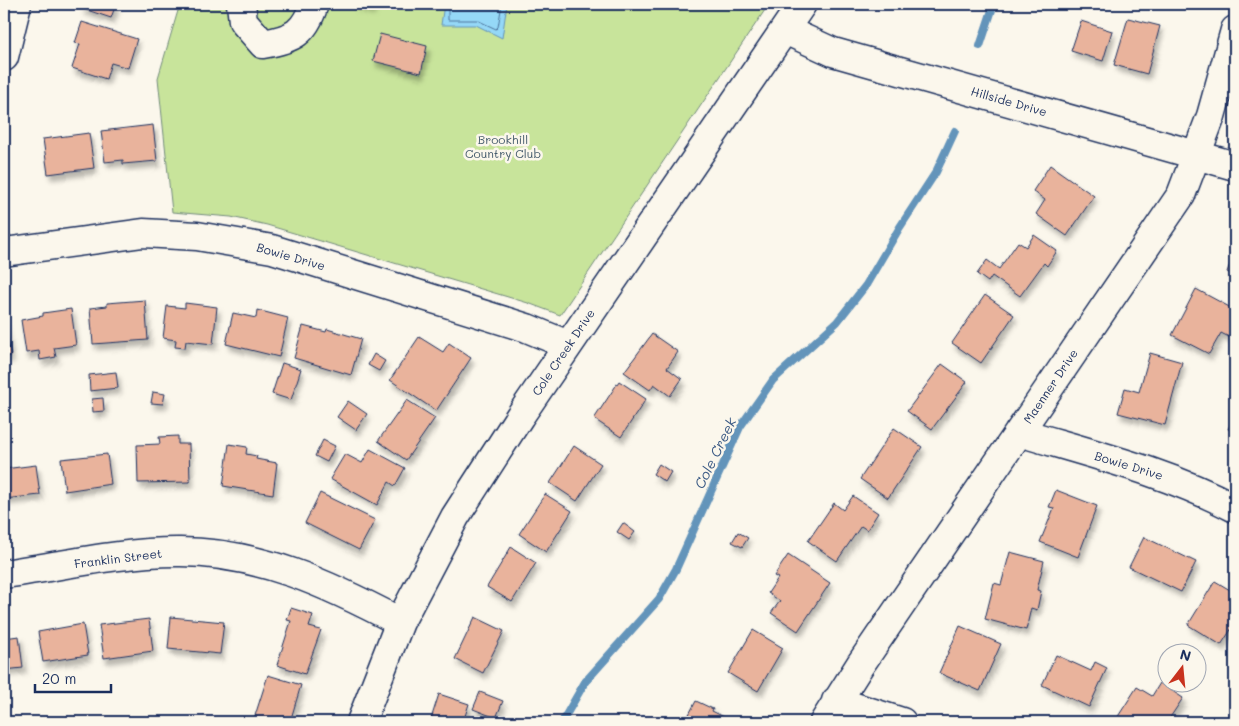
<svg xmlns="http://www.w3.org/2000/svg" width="1239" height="726" font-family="Mali,sans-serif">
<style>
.green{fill:#c8e49b;stroke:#728a7c}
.water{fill:#95d8f7;stroke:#6494ba}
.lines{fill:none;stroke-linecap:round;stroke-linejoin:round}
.shore{stroke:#4c739b;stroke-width:1}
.stream{stroke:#6494ba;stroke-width:8}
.building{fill:#e9b39c;stroke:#1b2f5e;filter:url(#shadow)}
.minor-casing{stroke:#1b2f5e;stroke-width:31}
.minor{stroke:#fbf7ec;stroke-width:28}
.labels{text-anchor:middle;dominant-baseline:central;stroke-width:5;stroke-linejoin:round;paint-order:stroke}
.street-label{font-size:12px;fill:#1b2f5e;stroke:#fbf7ec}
.park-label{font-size:12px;fill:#465c6d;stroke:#fbf7ec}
.water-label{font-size:14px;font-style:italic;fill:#3a5984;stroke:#fbf7ec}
</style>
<defs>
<filter id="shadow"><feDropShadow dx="3" dy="5.5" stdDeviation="2.5" flood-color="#0004"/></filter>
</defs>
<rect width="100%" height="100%" fill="#fbf7ec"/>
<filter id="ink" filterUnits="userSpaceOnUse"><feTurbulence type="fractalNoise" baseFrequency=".02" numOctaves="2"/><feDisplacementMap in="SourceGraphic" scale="10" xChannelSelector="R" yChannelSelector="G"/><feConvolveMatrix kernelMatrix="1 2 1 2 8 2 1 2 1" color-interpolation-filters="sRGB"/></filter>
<g filter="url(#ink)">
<path class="green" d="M180,4H769L560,315L528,303L267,225L231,217L172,212L158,78Z"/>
<path class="water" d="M444,4C466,4 485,6 507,4L502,38L476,25H441Z"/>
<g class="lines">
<path class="shore" d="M448,4V20H477L496,29L498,27L502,4"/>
<path class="stream" d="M980,46L994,4
M562,722L585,682L659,599L676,569L740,427L773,380L837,322L866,285L900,227L936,172L955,131"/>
</g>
<path class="building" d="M83,4H116L111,18L81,8Z
M354,4H373L371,9Z
M1128,18L1160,26L1147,74L1114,65Z
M1081,21L1112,31L1103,61L1071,51Z
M82,22L137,39L128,68L111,63L106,79L72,68L80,44L75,43Z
M380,34L427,46L421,73L373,61Z
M153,125L157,161L123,164V160L105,162L101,131Z
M89,133L94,168L48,174L43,139Z
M1050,165L1094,196L1067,236L1036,214L1045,200L1033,191Z
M1034,235L1057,251L1047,266L1044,263L1020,296L992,276L988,282L977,274L987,260L999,269L1018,242L1026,247Z
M1235,251V276L1227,272Z
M1196,289L1235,310V340L1221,333L1209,354L1172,335Z
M985,295L1014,315L981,363L952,343Z
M145,300L148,340L93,344L90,308L107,306V303Z
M185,303L217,307L213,344L186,341L185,348L175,347L176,340L163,338L167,306L185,308Z
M71,309L76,345L54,348L56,357L40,360L39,351L26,353L21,320L43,316V313Z
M257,310L288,318L279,357L226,344L233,313L256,318Z
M4,318L11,356L4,357Z
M303,326L326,332L327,329L361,339L351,375L294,358Z
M652,334L678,352L667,368L682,379L670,396L654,384L650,390L624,372Z
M419,337L443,352L449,343L471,358L436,411L390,380Z
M1150,353L1182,362L1165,425L1118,413L1125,388L1139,392Z
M374,354L385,361L379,371L368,365Z
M282,363L301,369L291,400L272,394Z
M942,364L967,382L932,429L907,411Z
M116,372L118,388L90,391L89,375Z
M619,381L646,399L621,437L594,419Z
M153,392L165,394L163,404L151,403Z
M103,398L104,411L93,412L92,399Z
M407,400L435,418L406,460L378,441Z
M348,401L367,414L356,430L337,417Z
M1235,415V433L1228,429Z
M894,428L922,447L888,498L860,479Z
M178,436V444H189L190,482L138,483L137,445L160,444L159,437Z
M323,440L335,446L327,462L315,456Z
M229,444L247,447L246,454L257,456L256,459L277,463L273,494L223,486Z
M574,446L601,464L577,501L550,483Z
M370,449L405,468L395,486L389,482L377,505L330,479L345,454L362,463Z
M107,454L111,484L65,491L61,459Z
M659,464L671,472L665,482L653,474Z
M36,465L40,495L4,499V469Z
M1056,490L1097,506L1078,557L1040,542L1054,508L1049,507Z
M320,493L375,520L359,550L305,523Z
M545,494L572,511L546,552L519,534Z
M853,496L878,513L867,530L861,526L837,561L808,541L834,503L843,510Z
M623,523L635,532L629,540L617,532Z
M738,532L748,538L742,547L732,542Z
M1144,537L1196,562L1181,592L1129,567Z
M511,547L536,563L512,602L487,587Z
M1010,552L1044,561L1037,590L1041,591L1037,610L1031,608L1026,630L985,619L994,583L1001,585Z
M788,555L830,583L798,631L771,613L780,601L768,593L778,578L774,576Z
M1215,581L1235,593V630L1232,628L1221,645L1188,625Z
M291,608L313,615L309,627L321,630L305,674L277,665L291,621L287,620Z
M171,617L224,622L220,654L168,649Z
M475,617L504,631L483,673L455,659Z
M149,619L153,651L104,658L99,625Z
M83,624L88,655L43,662L38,632Z
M960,626L1001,644L980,691L939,673Z
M753,630L783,648L758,691L728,673Z
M19,636L23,668L4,670V638Z
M1056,655L1091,671L1095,662L1107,668L1089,707L1042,685Z
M268,675L301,685L290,722H253Z
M1160,683L1183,698L1167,722H1124L1117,718L1137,687L1152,696Z
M480,692L503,701L496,718L473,709Z
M439,694L469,704L463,722H430Z
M696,701L713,709L712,711L734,722H685Z"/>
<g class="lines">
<defs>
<path id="minor" d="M241,4L243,21L263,44C293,39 305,33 314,4
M785,30L833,52L1235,166
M4,57L17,4
M4,252L143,233L197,236L272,249L527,328L568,345
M1019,432C1092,454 1167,472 1235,508
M4,574C61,566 119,552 177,552C258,551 330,585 400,622
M836,701L902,722
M361,722L400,622L455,517L520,416L802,4
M824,722L860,665L1181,195L1211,116L1235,30"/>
</defs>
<use href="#minor" class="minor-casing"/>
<use href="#minor" class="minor"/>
</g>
</g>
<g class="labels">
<g class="street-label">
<text transform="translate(1009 101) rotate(16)">Hillside Drive</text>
<text transform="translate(291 256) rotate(16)">Bowie Drive</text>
<text transform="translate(563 352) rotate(-56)">Cole Creek Drive</text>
<text transform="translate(1050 386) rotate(-56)">Maenner Drive</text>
<text transform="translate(1129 465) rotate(17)">Bowie Drive</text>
<text transform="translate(118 558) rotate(-7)">Franklin Street</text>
</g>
<g class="park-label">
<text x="503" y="139">Brookhill<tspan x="503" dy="14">Country Club</tspan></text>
</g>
<g class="water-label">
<text transform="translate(715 453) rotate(-64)">Cole Creek</text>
</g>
</g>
<rect width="1239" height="726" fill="none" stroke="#fbf7ec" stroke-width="20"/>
<rect x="10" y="10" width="1219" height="706" fill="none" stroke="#1b2f5e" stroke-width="2" filter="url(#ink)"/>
<g transform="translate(1182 668) rotate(16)"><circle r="24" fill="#fbf7ec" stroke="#a1a7b3"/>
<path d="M0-4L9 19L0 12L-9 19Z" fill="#c8321e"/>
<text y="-8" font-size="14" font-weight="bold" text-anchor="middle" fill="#1b2f5e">N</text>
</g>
<path d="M35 684v8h76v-8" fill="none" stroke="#1b2f5e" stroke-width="2.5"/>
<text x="42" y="684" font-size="15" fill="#1b2f5e" stroke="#fbf7ec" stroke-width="4" paint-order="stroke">20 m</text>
</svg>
